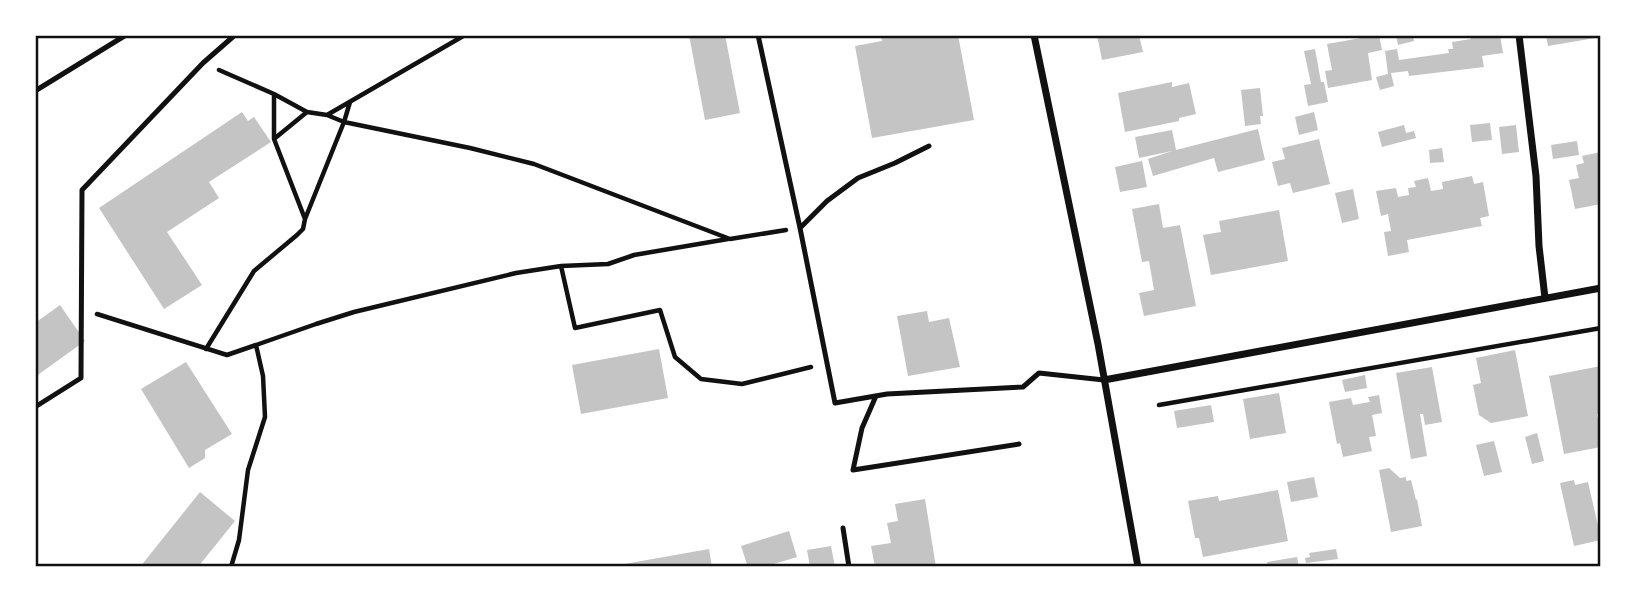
<svg xmlns="http://www.w3.org/2000/svg" width="1636" height="602" font-family="Overpass,sans-serif">
<style>
.building{fill:#c4c4c4}
.lines{fill:none;stroke-linecap:round;stroke-linejoin:round}
.path{stroke:#111;stroke-width:4.5}
.service{stroke:#111;stroke-width:5}
.minor{stroke:#111;stroke-width:7}
.neatline{fill:none;stroke:#111;stroke-width:2.5}
</style>
<rect width="100%" height="100%" fill="#fff"/>
<path class="building" d="M689,35H725L740,113L705,120Z
M881,35H958L974,120L872,138L855,46L882,41Z
M1097,35H1139L1143,52L1102,60Z
M1361,35H1379L1382,50L1368,53L1372,80L1328,88L1325,71L1332,70L1327,44L1361,38Z
M1396,35H1413L1414,41L1398,45Z
M1470,35H1500L1503,53L1482,56L1484,67L1409,76L1408,71L1391,73L1394,86L1380,90L1376,77L1388,74L1385,51L1397,49L1399,60L1449,53L1448,49H1453L1452,42L1471,39Z
M1546,35H1601V37L1548,46Z
M1315,49L1321,82H1324L1328,102L1308,106L1304,85L1311,84L1304,51Z
M1172,82V87L1189,83L1196,114L1179,118V121L1125,132L1118,93Z
M1260,88L1263,116H1260L1261,124L1245,126L1241,90Z
M242,112L248,121L254,117L271,142L209,182L219,198L167,232L202,285L164,309L99,208Z
M1314,112L1318,130L1299,135L1295,117Z
M1490,123L1492,140L1472,142L1470,125Z
M1404,125L1406,133L1414,131L1416,138L1382,147L1378,132Z
M1516,125L1519,152L1502,154L1499,127Z
M1258,129L1265,160L1218,172L1214,158L1153,176L1148,159L1172,151L1139,158L1135,137L1172,130L1176,150Z
M1319,139L1330,184L1293,193L1290,183L1278,186L1272,162L1285,159L1282,148Z
M1577,141L1579,155L1553,159L1551,145Z
M1442,148L1444,162L1430,163L1429,150Z
M1601,152V204L1575,209L1569,180L1579,178L1576,165L1584,163L1582,156Z
M1142,161L1147,187L1120,192L1115,167Z
M1472,176L1474,184L1483,182L1489,216L1480,218L1482,226L1407,240L1409,252L1388,256L1384,232L1391,231L1388,214L1381,216L1376,191L1396,188L1398,197L1409,195L1408,188L1416,187L1414,181L1428,178L1431,191L1443,189L1442,182Z
M1353,189L1359,219L1342,223L1335,193Z
M1159,204L1163,228L1180,225L1196,306L1144,316L1139,293L1154,290L1149,261L1142,262L1132,209Z
M1279,210L1288,261L1211,275L1203,235L1221,232L1219,221Z
M60,305L85,341L35,377V323Z
M927,311L929,322L949,318L960,367L908,376L897,316Z
M659,349L668,398L581,414L572,365Z
M1515,350L1528,416L1491,423L1479,415L1473,385L1481,383L1476,358Z
M186,362L232,434L205,450V458L189,468L141,389Z
M1601,366V413L1597,414L1601,434V447L1564,454L1549,376Z
M1432,367L1442,422L1425,425L1423,414H1420L1427,456L1411,459L1396,373Z
M1365,375L1367,388L1345,392L1342,380Z
M1279,393L1286,433L1250,439L1243,399Z
M1379,395L1382,413L1372,415L1376,436L1369,437L1372,451L1343,457L1340,443L1337,444L1329,402L1351,398L1353,405L1370,402L1368,397Z
M1211,405L1214,422L1177,428L1174,411Z
M1537,433L1544,461L1532,464L1525,437Z
M1494,441L1502,472L1484,476L1476,445Z
M1389,468L1400,478L1406,477V481L1411,480L1416,500L1417,499L1422,526L1391,532L1379,470Z
M1314,477L1318,497L1291,502L1287,482Z
M1574,480L1575,485L1588,482L1601,539V540L1574,546L1560,483Z
M1278,490L1288,541L1203,557L1199,538H1195L1188,501L1218,496L1219,501Z
M200,492L235,521L198,567H140Z
M925,499L936,567H875L871,546L891,543L887,523L898,521L895,504Z
M789,531L797,557L764,567H748L741,546Z
M831,546L835,567H810L807,550Z
M709,549L712,567H613V566Z
M1336,549L1338,559L1306,563L1305,558L1310,557L1309,553Z
M1297,557L1299,567H1268L1267,562Z"/>
<g class="lines">
<path class="path" d="M219,70L274,94L307,112L327,115L344,122L470,148L534,164L730,239L786,230
M307,112L274,139L305,219L344,122L350,102
M327,115L465,35
M274,138V95
M561,266L575,328L660,310L675,357L701,379L742,384L811,367
M97,314L227,355L256,345L263,376L265,417L248,470L239,540L231,567
M256,345L316,324L354,312L516,273L561,266L608,264L634,255L728,239
M206,349L254,271L297,235L303,229L305,219
M1159,405L1601,328"/>
<path class="service" d="M758,35L800,228L835,403L887,394L1023,387L1039,373L1104,380
M35,91L126,35
M800,228L827,201L858,178L895,163L929,146
M876,396L862,428L853,470L1019,444
M35,407L81,378L82,190L203,63L235,35
M843,528L849,567"/>
<path class="minor" d="M1034,35L1098,344L1138,567
M1519,35L1536,176L1539,246L1545,298
M1104,380L1601,288"/>
</g>
<rect width="1636" height="602" fill="none" stroke="#ffffff" stroke-width="74"/>
<rect x="37" y="37" width="1562" height="528" class="neatline"/>
</svg>
